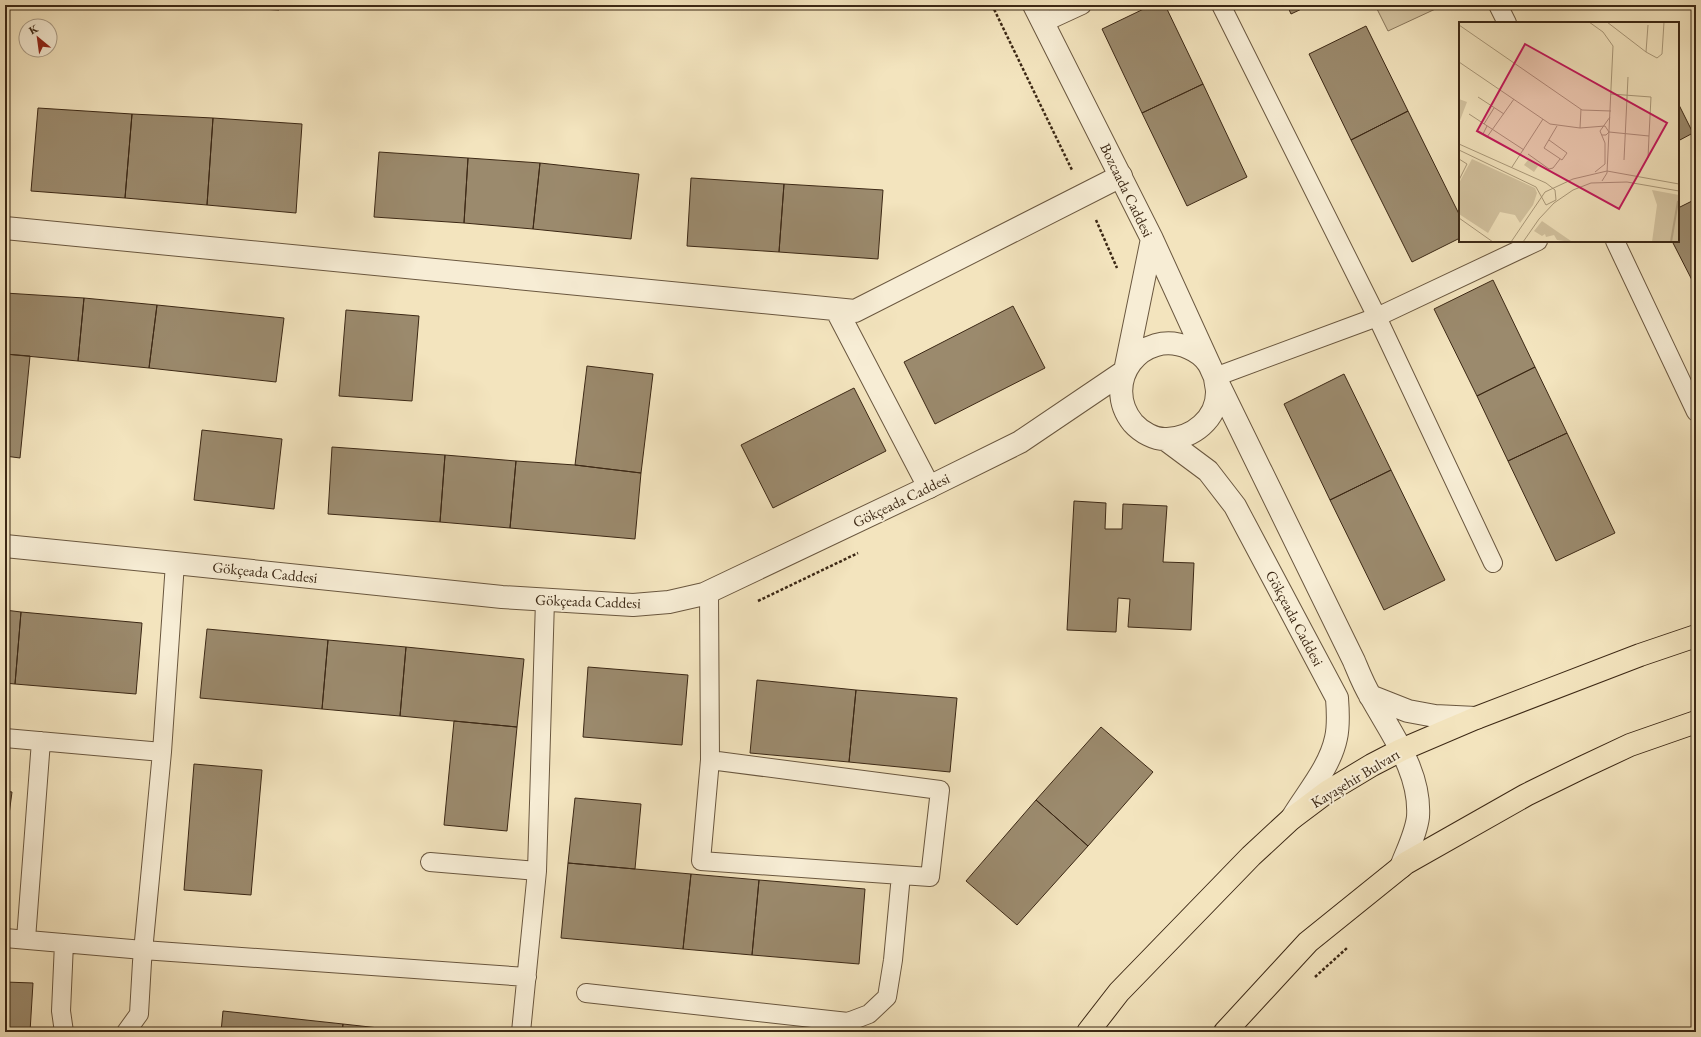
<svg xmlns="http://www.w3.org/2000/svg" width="1701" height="1037" font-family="'EB Garamond',serif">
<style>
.green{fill:#d4c4a1;stroke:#88765b}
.building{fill:#9b8a6d;stroke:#3c2815}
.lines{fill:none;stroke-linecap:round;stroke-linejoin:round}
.service-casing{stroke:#6a573f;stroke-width:20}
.minor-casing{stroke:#6a573f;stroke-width:24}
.tertiary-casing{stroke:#6a573f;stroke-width:24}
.primary-casing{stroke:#3c2815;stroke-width:24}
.path{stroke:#3c2815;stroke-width:2.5;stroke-dasharray:3 2;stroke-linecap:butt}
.service{stroke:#f7edd5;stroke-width:18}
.minor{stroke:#f7edd5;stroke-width:22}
.tertiary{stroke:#f7edd5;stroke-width:22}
.primary{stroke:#f3e4be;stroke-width:22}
.labels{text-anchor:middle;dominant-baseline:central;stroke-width:4;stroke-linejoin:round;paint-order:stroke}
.street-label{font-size:15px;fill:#3c2815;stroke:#f7edd5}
.inset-river{fill:none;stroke:#b5a485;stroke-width:2}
.inset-road{fill:none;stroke:#aa997a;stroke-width:1}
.view{fill:#c2185b;fill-opacity:0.15;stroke:#c2185b;stroke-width:2}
.inset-edge{fill:none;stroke:#3c2815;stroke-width:2}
</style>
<rect width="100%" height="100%" fill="#f3e4be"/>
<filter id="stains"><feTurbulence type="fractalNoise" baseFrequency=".005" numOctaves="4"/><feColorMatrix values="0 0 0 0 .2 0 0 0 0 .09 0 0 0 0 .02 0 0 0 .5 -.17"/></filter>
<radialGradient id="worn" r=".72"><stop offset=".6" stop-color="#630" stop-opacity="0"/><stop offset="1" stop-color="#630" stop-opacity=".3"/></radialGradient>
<path class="green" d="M1375,5H1444L1388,31Z"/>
<path class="building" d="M185,5H279V10Z
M1152,5H1165L1203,84L1142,113L1102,29Z
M1287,5H1310L1291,14Z
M1366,26L1408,111L1351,140L1309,54Z
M1203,84L1247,177L1187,206L1142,113Z
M1678,103L1693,133L1678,141Z
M38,108L132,114L125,198L31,191Z
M1408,111L1460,216V238L1412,262L1351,140Z
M132,114L213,118L207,205L125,198Z
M213,118L302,124L296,213L207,205Z
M379,152L468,158L464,223L374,217Z
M468,158L540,163L533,229L464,223Z
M540,163L639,174L631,239L533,229Z
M691,178L784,184L779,252L687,246Z
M784,184L883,190L878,259L779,252Z
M1696,199V280L1693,282L1672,241H1678V208Z
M1493,280L1535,367L1477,396L1434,309Z
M5,293L84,298L78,361L5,354Z
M84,298L157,305L149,368L78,361Z
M157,305L284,318L276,382L149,368Z
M1013,306L1045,368L935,424L904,362Z
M346,310L419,316L412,401L339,396Z
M5,354L30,356L20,458L5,456Z
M587,366L653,374L641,473L575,465Z
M1535,367L1567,433L1508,461L1477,396Z
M1344,374L1391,470L1330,500L1284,404Z
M854,388L886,451L773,508L741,445Z
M202,430L282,439L274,509L194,500Z
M1567,433L1615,533L1556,561L1508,461Z
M332,447L445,455L440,522L328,514Z
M445,455L516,461L510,528L440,522Z
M516,461L575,465L641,473L635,539L510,528Z
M1391,470L1445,580L1384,610L1330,500Z
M1074,501L1106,503L1105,529H1122L1123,504L1167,506L1163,562L1194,563L1191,630L1128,627L1130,599L1118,598L1116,632L1067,630Z
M5,610L21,612L15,684L5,683Z
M21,612L142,623L136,694L15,684Z
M207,629L328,640L322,709L200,698Z
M328,640L406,647L400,716L322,709Z
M406,647L524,659L517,727L400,716Z
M588,667L688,675L682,745L583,737Z
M757,680L856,690L849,762L750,753Z
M856,690L957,698L950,772L849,762Z
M454,721L517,727L507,831L444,825Z
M1101,727L1153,772L1088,846L1036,800Z
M194,764L262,770L251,895L184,890Z
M5,791L12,792L5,845Z
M575,798L641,804L635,869L568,863Z
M1036,800L1088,846L1017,925L966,881Z
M568,863L691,874L683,949L561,938Z
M691,874L759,880L752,955L683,949Z
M759,880L865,889L859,964L752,955Z
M5,982L33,983L30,1032H5Z
M223,1011L343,1024L342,1032H221Z
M343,1024L370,1027L414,1032H342Z"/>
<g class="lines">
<defs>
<path id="service" d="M1221,5L1377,317L1493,563
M1498,5L1507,23
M1043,23L1082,5
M1615,241L1696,412
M1215,377L1377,317L1538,241
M709,591L710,760L701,861L930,877L940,790L710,760
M5,738L162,752
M430,862L537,871
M5,938L143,950L527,977
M26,939L41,741
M64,943L61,1011L64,1032
M586,993L848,1022L869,1014L887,997L893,960L901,875
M126,1032L139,1014L142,962L162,752L175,563
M521,1032L537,871L545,600"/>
<path id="minor" d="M5,228L855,311L1121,176
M836,309L929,487"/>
<path id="tertiary" d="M1034,5L1152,239L1215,377C1215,382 1217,387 1217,392C1217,419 1193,438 1167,439C1155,440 1141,432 1133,423C1100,382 1142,327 1189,348C1196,351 1204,357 1208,363C1211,367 1212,372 1215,377L1354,661C1359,673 1364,686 1371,697C1392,735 1421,772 1418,817C1416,834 1407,851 1401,867
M1165,439L1208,471L1235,506L1337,698C1338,711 1339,725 1336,738C1330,767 1307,793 1292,818
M5,546L175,563L502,597L633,605L669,602L704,594L929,487L1020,442L1125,371L1152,239
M1370,696L1408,711L1435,716L1476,718"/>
<path id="primary" d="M1088,1032L1119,992L1251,856L1291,819L1327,792L1372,765L1401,750L1476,718L1640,655L1696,636
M1225,1032L1308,942L1406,863L1526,795L1581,768L1630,745L1696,722"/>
</defs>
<use href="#service" class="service-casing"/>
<use href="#minor" class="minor-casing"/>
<use href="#tertiary" class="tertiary-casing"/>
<use href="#primary" class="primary-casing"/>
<path class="path" d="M992,5L1072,170
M1096,220L1117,268
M758,601L858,553
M1315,977L1347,948"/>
<use href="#service" class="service"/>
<use href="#minor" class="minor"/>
<use href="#tertiary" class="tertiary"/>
<use href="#primary" class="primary"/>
</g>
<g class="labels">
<g class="street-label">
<text transform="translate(1127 190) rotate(64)">Bozcaada Caddesi</text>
<text transform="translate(901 500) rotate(-26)">Gökçeada Caddesi</text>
<text transform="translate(265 572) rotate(6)">Gökçeada Caddesi</text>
<text transform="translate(588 601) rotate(2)">Gökçeada Caddesi</text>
<text transform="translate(1295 618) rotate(62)">Gökçeada Caddesi</text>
<text transform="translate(1355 778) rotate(-31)">Kayaşehir Bulvarı</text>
</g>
</g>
<g transform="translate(1459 22)">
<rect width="220" height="220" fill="#f3e4be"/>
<path d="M0,77L8,80L0,101ZM13,137L76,166L78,171L74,183L61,201L56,193L41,190L29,211L0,192V161ZM69,138L79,144L75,150L65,143ZM193,168L220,173V220H193L198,183ZM83,199L112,219V220L98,218L95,213L87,215L86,212L83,214L75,209Z" fill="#d4c4a1"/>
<path class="inset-river" d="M212,220L219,179"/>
<path class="inset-road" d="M130,0L144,10L154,24L148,151L143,159M148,0L187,30L198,36L203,32L205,0M0,3L123,88L152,89M187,30L189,3M0,40L91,102L121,106L146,104L150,110M19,75L45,92M10,92L65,128M25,102L35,86M28,104L24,112L28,115L55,77M121,106L122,87M143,113H147L150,110L190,114L192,75L152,72M90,118L108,131L103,138L85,126L98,104M0,122L87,161L96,168L97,178L87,183L77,165L0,128M69,132L90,147L94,146L101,137M189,136L190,114M0,137L8,142L0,158M165,138L169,55M53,145L84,97M136,150L146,142V121L141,109L151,95M0,196L34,220M52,220L86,170L114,157L148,149L220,162M64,220L80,197L95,181L114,168L132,161L168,160L220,169"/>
<path class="view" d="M66,22L208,101L160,187L18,109Z"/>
<rect width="220" height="220" class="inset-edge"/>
</g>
<rect width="1701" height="1037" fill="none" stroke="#f3e4be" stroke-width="20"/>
<rect x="6" y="6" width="1689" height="1025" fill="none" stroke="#3c2815" stroke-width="2"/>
<rect x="10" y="10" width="1681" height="1017" fill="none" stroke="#3c2815"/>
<g transform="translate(38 38) rotate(331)"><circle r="19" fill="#f7edd5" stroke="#ac9e88"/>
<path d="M0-3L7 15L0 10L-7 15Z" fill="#8f2418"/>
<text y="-6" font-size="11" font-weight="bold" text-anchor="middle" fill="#3c2815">K</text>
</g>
<rect width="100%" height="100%" filter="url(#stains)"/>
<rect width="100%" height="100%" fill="url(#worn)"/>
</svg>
